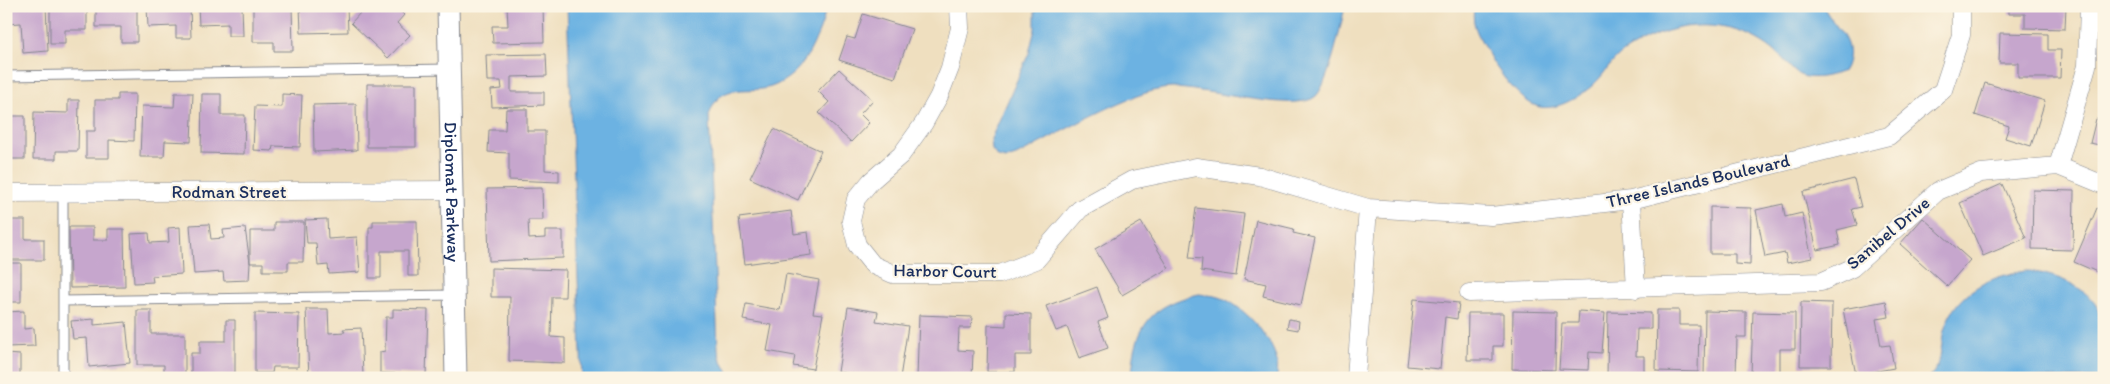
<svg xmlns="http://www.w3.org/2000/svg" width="2110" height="384" font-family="Itim,sans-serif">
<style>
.water{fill:#6cb2e2;stroke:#4470a0}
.building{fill:#c6a6cd}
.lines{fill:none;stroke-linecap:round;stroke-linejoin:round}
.service-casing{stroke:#85878e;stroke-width:11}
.minor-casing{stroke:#85878e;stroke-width:19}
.tertiary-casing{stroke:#85878e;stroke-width:23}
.service{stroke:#fff;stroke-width:9}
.minor{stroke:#fff;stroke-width:18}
.tertiary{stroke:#fff;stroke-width:21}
.labels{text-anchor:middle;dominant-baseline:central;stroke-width:4.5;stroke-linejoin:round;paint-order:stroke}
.street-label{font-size:18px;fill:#1b2f5e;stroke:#fcf5e5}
</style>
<rect width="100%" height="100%" fill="#fcf5e5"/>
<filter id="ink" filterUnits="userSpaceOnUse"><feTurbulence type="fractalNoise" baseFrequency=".02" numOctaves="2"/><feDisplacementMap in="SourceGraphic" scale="10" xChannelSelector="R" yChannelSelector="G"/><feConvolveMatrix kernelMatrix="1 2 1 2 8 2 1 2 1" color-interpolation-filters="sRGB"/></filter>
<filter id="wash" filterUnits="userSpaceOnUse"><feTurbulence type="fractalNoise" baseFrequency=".0096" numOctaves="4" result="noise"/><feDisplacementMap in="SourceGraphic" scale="20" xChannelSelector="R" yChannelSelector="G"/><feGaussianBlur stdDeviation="1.12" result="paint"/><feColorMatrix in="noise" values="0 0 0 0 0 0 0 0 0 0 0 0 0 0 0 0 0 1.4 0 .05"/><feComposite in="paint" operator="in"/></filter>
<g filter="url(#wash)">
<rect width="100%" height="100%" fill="#efdfbf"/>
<path class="water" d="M567,6H825C825,20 819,31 814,43C806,61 795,76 776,85C750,97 720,77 709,116L718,350L721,360L731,378H582Z
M1035,6H1345C1341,25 1329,83 1316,96C1298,114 1200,87 1171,88C1133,89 1053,137 1016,156L1006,159L998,157L992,150L991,139L1029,53L1035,29Z
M1475,6H1823C1836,31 1858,41 1844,71C1832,75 1820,79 1807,77C1795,76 1789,65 1781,57C1758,34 1726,24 1695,26C1671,27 1643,39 1624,52C1612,60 1604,75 1593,85C1579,97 1553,114 1534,105C1519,99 1496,69 1489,55C1481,39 1469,24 1475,6Z
M2027,271C2059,275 2099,289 2104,327C2106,343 2104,361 2104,378H1928C1943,366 1940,347 1944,331C1954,292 1991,275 2027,271Z
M1199,294C1205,295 1212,295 1219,297C1242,304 1273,338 1277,362C1278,367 1277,373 1277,378H1131C1133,369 1133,359 1135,350C1143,314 1165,302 1199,294Z"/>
<g id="blocks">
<path class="building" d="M6,6H46L48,51L23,53L21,23L6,24Z
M50,6H87V30H65V44H50Z
M96,6H137V42H121V27H96Z
M147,6H190L191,38H176V26L148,27Z
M198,6H242L243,36H228V24L199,25Z
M253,6H292L293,51H274V42H253Z
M300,6H347L348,32L301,33Z
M355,6H402L399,10L404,15L397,23L410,35L388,58L351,23L361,12Z
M507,6H543L544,42L493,43L492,26H508Z
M2009,6H2066L2065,29L2025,28V14H2009Z
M863,14L912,29L895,78L839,60L847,37L855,39Z
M2000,33L2048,34V50H2061L2060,78H2018V63H1999Z
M546,54L547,76L511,77V92H544V105L492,107L491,90L502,89L501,81H487L486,55Z
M839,69L873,100L860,114L869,123L851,142L819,113L829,102L818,91Z
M1985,83L2045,101L2031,146L2005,138L2009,126L1975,115Z
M367,84H416V147H367Z
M175,93H193L191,142L165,141L164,157H140L142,106L174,107Z
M118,94H135L134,141L109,140V158H86V131H95V100H118Z
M202,94H221V115H245L244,154L201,153Z
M282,94L302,95L300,147L273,146L272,151L253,150L255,106L282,107Z
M68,100H79L78,151H56V159H33L34,112L68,113Z
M356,104L357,150L314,152L313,105Z
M506,109H527V131H545V170L559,171V182L509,180V153L488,152L489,130H505Z
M6,116H25V159H6Z
M2096,119L2104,120V146L2090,143Z
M774,129L821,151L798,200L750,178Z
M1854,179L1861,207L1852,209L1857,225L1837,230L1840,245L1817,250L1803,192Z
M2002,184L2026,238L1983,256L1960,203Z
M542,188L543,220H528L529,239L545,238V231H563V258L489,261L487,189Z
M2033,190L2074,191L2073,250L2032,249Z
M1783,204L1785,217L1802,213L1812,258L1787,263L1785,253L1765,257L1756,210Z
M1710,207L1751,208L1750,265L1735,264V254H1710Z
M1196,208L1244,214L1236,276L1201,271L1202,259L1189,258Z
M2097,208L2104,211V275L2074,262Z
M791,211L794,234L808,232L811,255L745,264L739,218Z
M1923,218L1970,260L1947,286L1900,244Z
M327,219L328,239L357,237L360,272L329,274L328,265L318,266L316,243H307L305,220Z
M6,220H25V239H44V260H6Z
M1256,220L1294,229L1293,233L1315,238L1301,305L1263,296L1266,284L1244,279Z
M373,221H417L418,276H408V251H381V278H369V227H373Z
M274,222H304L303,262H288V271H263V263H250V231H274Z
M1141,222L1169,268L1122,295L1095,249Z
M209,224L211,239L224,238L223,230L245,228L250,263L249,280L224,281L223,272L194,274L190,225Z
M69,227H93V240H108V229H124L125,287L70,288Z
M180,227L182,274L152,276L153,282L134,283L131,234L149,233L150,243L169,242L168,228Z
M6,263H21V302H6Z
M491,268L566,270L565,297H552L551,337L565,338V363L509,361L510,297H491Z
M786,274L819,280L813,313L823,314L813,369L793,366L795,356L767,351L772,325L743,320L746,304L780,310Z
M1097,287L1108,318L1098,322L1108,348L1079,358L1067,327L1056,331L1046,306Z
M1414,299L1459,303L1457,319L1445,317L1440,369L1407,366Z
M1886,301L1889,317L1876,319L1881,346L1890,345L1894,368L1856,375L1843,309Z
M1801,302L1832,303L1831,366H1800Z
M848,307L878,312L876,321L908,326L900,378H875L838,372Z
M306,309H328L329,333L345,332L343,329L361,328L363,375L309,377Z
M393,309L428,310L426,375L380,373V352L385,351L386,317H393Z
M137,310H151V334H185V375H164V365H137Z
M1657,310H1679V325H1699L1698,372L1656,371Z
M24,311V329L34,328L35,346L6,347V312Z
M1513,311L1556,312L1555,370L1512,369Z
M1579,311L1605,313L1602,353L1589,352L1588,370L1559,369L1562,323H1578Z
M1705,311L1746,312V337H1737L1736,377H1704Z
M1608,312L1651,313V329H1637L1636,356H1644V378H1607Z
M1753,312L1795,313V349H1780V375H1751Z
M255,313L299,314L298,367H273L272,373H255Z
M1006,313L1031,314V355H1015V372H987L988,325L1006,326Z
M1468,313H1503V346H1493V360H1467Z
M919,315L972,317L971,328H959L958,350L973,351L972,378H917Z
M94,319V325L126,322L130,363L89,367L87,338L73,339L71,321Z
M1289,319L1299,321L1298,330L1287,328Z
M226,320H235V376L191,378V353H200V341H226Z
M6,354L20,355V378H6Z"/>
</g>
</g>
<g filter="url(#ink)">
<use href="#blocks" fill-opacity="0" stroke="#85878e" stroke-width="1"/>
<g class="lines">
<defs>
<path id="service" d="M6,76L449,69
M63,301L454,295
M63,378V193"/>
<path id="minor" d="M959,6L960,28L950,68L939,96L924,123L901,155L871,181L856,199L851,221L857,245L873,265L893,274H1000L1036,260L1080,209L1132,180L1196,167L1260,176L1368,208L1491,216L1631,200L1889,136L1943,90L1961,35V6
M2058,166L2087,66L2089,6
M6,193L452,190
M1631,200L1636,289
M1469,293L1821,282L1852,268L1938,191L1981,173L2058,166L2104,185
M1356,378L1368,208"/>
<g id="tertiary">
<path id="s1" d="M448,6L456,378"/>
</g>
</defs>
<use href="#service" class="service-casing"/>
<use href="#minor" class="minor-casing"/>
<use href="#tertiary" class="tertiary-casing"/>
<use href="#service" class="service"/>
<use href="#minor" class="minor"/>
<use href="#tertiary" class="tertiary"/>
</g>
</g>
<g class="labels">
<g class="street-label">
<text transform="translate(1698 181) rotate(-13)">Three Islands Boulevard</text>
<text x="229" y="192">Rodman Street</text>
<text stroke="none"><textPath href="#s1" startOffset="186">Diplomat Parkway</textPath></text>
<text transform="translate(1888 233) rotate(-40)">Sanibel Drive</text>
<text transform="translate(945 271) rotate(1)">Harbor Court</text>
</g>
</g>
<rect width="2110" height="384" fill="none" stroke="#fcf5e5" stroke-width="25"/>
</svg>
